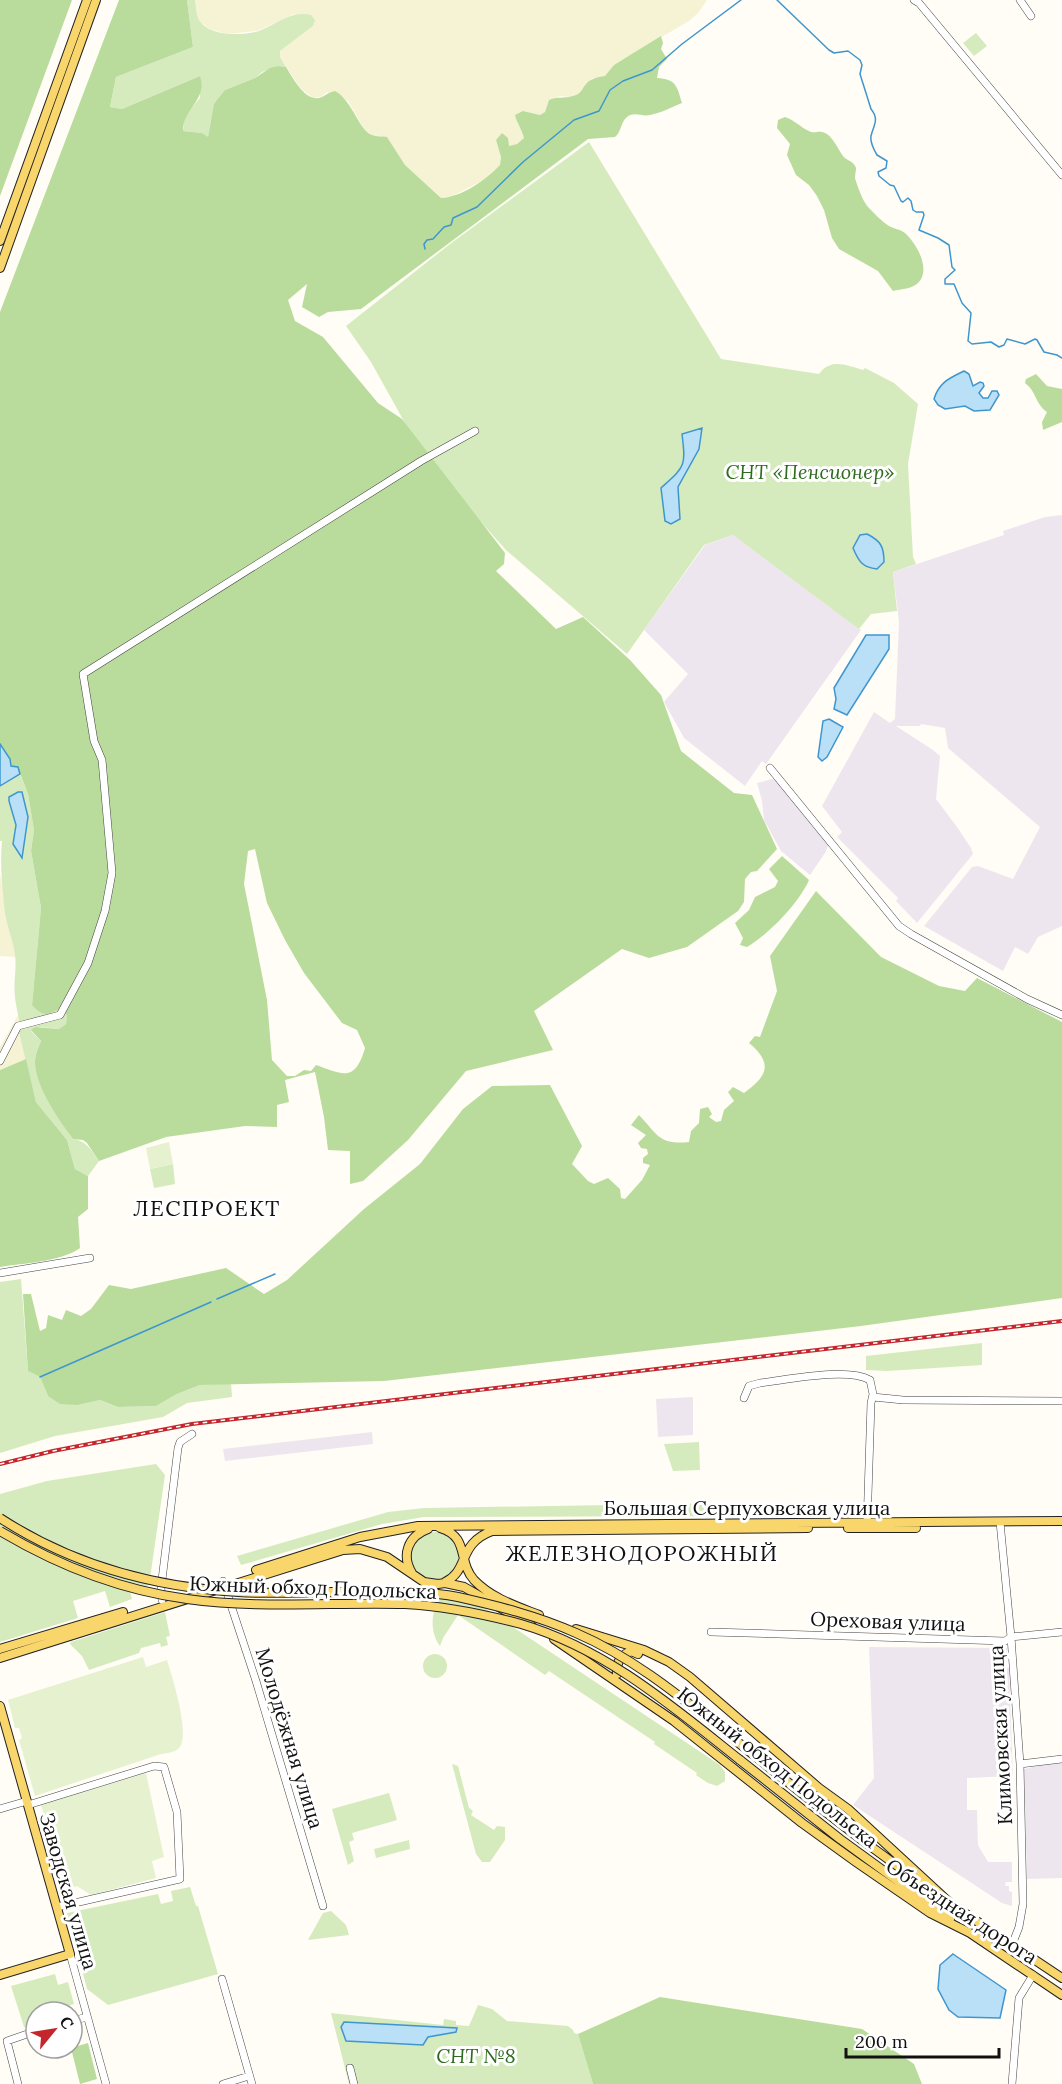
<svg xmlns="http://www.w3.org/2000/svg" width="1062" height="2084" font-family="Lora,serif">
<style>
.industrial{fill:#eee6ef}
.farmland{fill:#f6f3d4}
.green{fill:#d5ebbd;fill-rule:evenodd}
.forest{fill:#b9dc9c;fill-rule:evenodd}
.pitch{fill:#e6f2cf}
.water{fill:#b9e0f7;stroke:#3f96cf;stroke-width:1.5}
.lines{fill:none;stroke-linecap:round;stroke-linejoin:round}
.stream{stroke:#3f96cf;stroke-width:1.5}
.minor-casing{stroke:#444;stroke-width:8}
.major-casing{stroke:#222;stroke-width:10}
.minor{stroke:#fff;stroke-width:7}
.major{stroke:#f9d66b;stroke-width:8}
.rail-casing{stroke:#c4262e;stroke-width:4}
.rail{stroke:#fff;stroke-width:1.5;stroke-dasharray:4.5;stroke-linecap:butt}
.major-bridge-casing{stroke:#222;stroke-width:10;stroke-linecap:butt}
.major-bridge{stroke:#f9d66b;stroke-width:8}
.labels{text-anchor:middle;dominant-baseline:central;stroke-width:6;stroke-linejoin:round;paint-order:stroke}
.park-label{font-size:20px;font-style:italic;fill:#2f6b1f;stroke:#fff}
.street-label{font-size:20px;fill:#111;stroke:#fff}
.quarter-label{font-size:22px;letter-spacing:1.5px;fill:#111;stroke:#fff}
</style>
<rect width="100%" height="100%" fill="#fffdf5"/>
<path class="industrial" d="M1062,515V926L1038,937L1028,954L1015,947L1003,971L924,926L972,867L978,866L1013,879L1040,827L948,748L945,728L921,724L920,726H896L933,750L940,756L936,799L957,827L971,848L973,854L917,923L896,901L898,898L837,837L842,832L822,806L874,712L890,723L895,719L899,622L893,572L1004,535L1003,531L1045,517Z
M733,535L861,630L766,764L762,761L745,786L684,738L664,702L688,674L644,630L705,545Z
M772,779L783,784L829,844L825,853L810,875L781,851L764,820L762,801L757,783Z
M693,1397V1435L658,1437L656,1399Z
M372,1432L373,1444L225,1461L223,1449Z
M869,1647L1007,1648V1656L1003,1657L1004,1668H1009L1013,1776L967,1778V1810H977L978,1845L988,1862H1012V1882H1006L1005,1886H1009V1891L1012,1892V1906L1002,1903L853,1805L874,1778Z
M1062,1763V1878L1027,1879L1024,1769L1042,1765Z"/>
<path class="farmland" d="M195,0H707L698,13L689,21L614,65L605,77L593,78L577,95L572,97L560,96L549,100L545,112L540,115L523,111L517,123L522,129L524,138L517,144L509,146L502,133L496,140L501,157L500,165L488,178L450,197L441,198L405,165L387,137L371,135L364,129L348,101L327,92L321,97L313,98L300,88L280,57V51L313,26L294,14L257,31L227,34L210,29L200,22L197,17Z
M0,875L4,889V905L16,957L0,956Z
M18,1015L21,1023L19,1033L26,1059L0,1070V1047Z"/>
<path class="green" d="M187,0H195C196,6 196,13 198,18C207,37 242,36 259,31C277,24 291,10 311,15L315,20L313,26L280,51V57L286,67L278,66L262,72L255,78L225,90L211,120L208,138L202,133L183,131L185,115L200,98V76L122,109L110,107L116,77L193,47Z
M976,33L987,46L974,56L963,43Z
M589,142L721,359L819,374C831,357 848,366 863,370L865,368L894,383L918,404L908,464L913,557L916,564L893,572L897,611L871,614L859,629L733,535L704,545L627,654L506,550L425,459L371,362L346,326L450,244Z
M20,774L28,794L34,830L31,851L41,908L32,1005L63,1007L67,1016L66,1024L59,1029L40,1027L31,1031L41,1041C38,1048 35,1055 35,1063C35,1086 60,1121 73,1139C87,1141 91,1150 99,1161L88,1176L75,1169L67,1140L36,1102L19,1033C21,1020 16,1010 15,997C13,983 17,969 15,955C13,939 5,922 4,905C2,884 0,863 2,841H0V786ZM18,792L28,821L21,857L13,840L16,833L12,797Z
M173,1164L175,1184L154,1188L150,1169Z
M21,1279L28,1371L40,1377L48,1396L78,1405L100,1400L118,1407L156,1406L177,1394L200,1385L231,1383L232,1397L187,1403L163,1417L55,1436L0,1453V1282Z
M982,1343V1365L887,1371L866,1370V1356Z
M699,1442L700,1470L673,1471L664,1444Z
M156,1464L165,1475L149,1585L130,1591L132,1599L110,1607L105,1591L73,1601L78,1618L0,1642V1494L47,1481Z
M732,1503L733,1516L424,1517L382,1524L241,1565L237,1556L388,1512L424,1508Z
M411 1556a24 24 0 1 1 48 0a24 24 0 1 1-48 0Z
M445,1595H465L720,1765L725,1772V1781L717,1786L708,1783L696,1775L697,1773L654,1744L655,1742L549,1671L545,1675L458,1615L443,1638L440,1646C429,1632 430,1605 445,1595Z
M165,1612L170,1636L166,1637L168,1645L161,1647L160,1643L141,1648L139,1653L89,1670L82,1656L70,1644L71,1642Z
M423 1666a12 12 0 1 1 24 0a12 12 0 1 1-24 0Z
M452,1764L458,1766L469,1808L473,1811L471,1815L494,1830L497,1826L505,1827V1840L490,1862H482L476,1854Z
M389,1793L397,1820L352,1833L354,1840L349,1842L354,1861L348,1865L332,1809Z
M409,1840L410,1849L376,1858L374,1849Z
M190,1887L196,1906H198L218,1974L108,2005L87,1989L67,1913L158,1894L161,1904L173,1901L171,1891Z
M331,1911L346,1925L349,1935L308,1940L323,1913Z
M55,1974L58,1985L68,1982L74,2004L70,2005L72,2012H36V2024L24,2027L11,1986Z
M478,2005L492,2009L507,2021L568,2026L573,2030L574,2033L578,2034L593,2084H349L331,2013L443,2025L444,2019L456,2021V2025L469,2026ZM344,2022L457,2029L456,2032L428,2037L341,2027Z"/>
<path class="forest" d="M0,0H72L0,196Z
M119,0H187L193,47L116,77L110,107L122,109L200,76C208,100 183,108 183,131L202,133L208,137L214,104L225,90L255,78L270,68L278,66L286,67C293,78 306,104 322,97C327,94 330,92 335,91C353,101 359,131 372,135C377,137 383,136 387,137L405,165L441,198C462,197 486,180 500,165L501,157L496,140L502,133L508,138L509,146L517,144L524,138C522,129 517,124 515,115L523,111L540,115L545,112L549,100C558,96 564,99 573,96C587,93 579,79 605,76L614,65L661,36L663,43L661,49L667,59L659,67L657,78C676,79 677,86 682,103C672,107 661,113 650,115C642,117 634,111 627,117C620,123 622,131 615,137L588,139L361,309L328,312L319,317L302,307L307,284L288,300L295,321L323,337L378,403L402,419L505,553L504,564L496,571L556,629L583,617L630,660L661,695L681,751L734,793L752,795L777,849L757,871L751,872L745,879L744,902L738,911L687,947L649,958L622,949L534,1011L553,1050L466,1071L408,1140L363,1181L350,1184V1151L328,1150L324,1117L315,1072L285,1080L289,1102L277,1105V1127L245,1126L166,1137L99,1161L87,1143L83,1140L73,1139C60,1122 35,1086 35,1063C35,1055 38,1048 41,1041L31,1030L35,1027L59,1029L66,1024L67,1016L62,1007C48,1015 44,1018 32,1005L41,908L31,851L34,830L28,794L18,768L11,766L10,759L0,744V312ZM255,849L267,903L285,940L304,973L342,1023L357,1030L365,1048C355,1082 344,1075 316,1065L311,1071L304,1070L295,1076H287L272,1060L267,1000L244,884L248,851Z
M785,117C796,121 800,127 809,131C814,134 817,131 822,132C832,134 838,149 843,156C847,161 854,161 856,168C856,171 855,175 855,178C857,185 863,202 868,207C874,213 881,221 889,226C894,229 900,229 905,233C916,243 931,268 919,282C913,289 901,289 893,291L878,271L839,249L832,238L824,210L817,196L809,185L796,175L787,155L790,144L777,128L778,120Z
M1036,374L1047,386L1062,389V422L1043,430L1042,422L1047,412C1035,404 1037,392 1025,383L1026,379Z
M782,856L809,880C799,903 769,934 747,947L740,945L743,938L735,923L749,910L755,897L775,887L778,881L769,869Z
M816,891L881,957L939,986L965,991L977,978L1062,1022V1298L861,1326L384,1381L200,1385L177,1394L156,1406L118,1407L100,1400L78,1405L60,1404L48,1396L40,1377L28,1371L23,1294H31L40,1331L46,1328L48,1315L62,1320L66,1310L81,1316L91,1309L109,1285L131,1289L226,1268L264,1294L287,1280L364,1209L420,1164L463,1109L492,1086L550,1085L582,1146L572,1164L588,1181L594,1184L608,1178L620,1189L621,1198L625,1199L642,1180L650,1165L643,1163V1158L648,1154L647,1149L641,1148L638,1143L646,1135L631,1125L639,1115C658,1135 659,1145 689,1142L691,1131L699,1123L700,1109L708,1107L712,1114L709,1117L716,1122L721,1121L724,1110L734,1101L728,1092L733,1087L744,1093C768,1076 773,1063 749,1043L755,1036L760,1037L777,991L770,956Z
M26,1059L36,1102L67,1140L75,1169L88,1176V1209L78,1217L80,1248C61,1262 23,1263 0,1267V1070Z
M660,1997L862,2029L914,2064L922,2084H593L578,2034Z
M88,2043L97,2079L80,2084L71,2048Z"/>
<path class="pitch" d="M169,1142L173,1164L150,1169L146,1148Z
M143,1657L146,1667L167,1660C172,1676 191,1736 179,1748C174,1753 167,1753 161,1754L35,1796L19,1740L22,1738L19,1728H15L8,1700Z
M146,1773L164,1857L152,1861L156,1878L91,1895L77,1886L66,1890L41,1805Z"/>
<path class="water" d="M964,371L969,374L973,386L980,382L983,383L984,386L979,393L983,398H988L992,391H997L999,395L990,410L974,411L965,406L945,409L938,405L934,399C939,382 950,378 964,371Z
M702,428L699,449L678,487L680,519L671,524L665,521L661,488C685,466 686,467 682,434Z
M867,534C881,541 884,547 884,562L877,569C862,567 859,562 853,548L860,535Z
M866,635H889V649L847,715L834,709L836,699L834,688Z
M829,719L843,727L827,757L822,761L818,757L823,721Z
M0,744L10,759L11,766L18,767L20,774L0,786Z
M18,792H22L28,817L22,858L13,844L16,825L9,801V797Z
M953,1954L1006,1990L1000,2018L958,2017L949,2010L938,1989L940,1965Z
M344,2022L457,2028L456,2032L428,2037L423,2045L346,2041L341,2027Z"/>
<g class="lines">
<path class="stream" d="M777,0L829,50L834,53L848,51L860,60L862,65L860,74L871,109C880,120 873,126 871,136C870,142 874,150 877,155L887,161L886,168L878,172L879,176L890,185L894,186L901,201L903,202L908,198L911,201L913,210L916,212H923L924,215L919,230L938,238L949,245L952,267L955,270L945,279V284H954L962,303L971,313L968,341L972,344L991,342L999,347L1004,345L1007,339L1025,344L1035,339L1037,340L1044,352L1057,355L1062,358
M425,249L424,244L427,240L433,239L444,227L451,225L453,218L477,207L523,162L574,120L599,111L610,90L623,81L652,70L682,44L741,0
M217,1299L275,1274
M40,1377L211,1302"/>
<defs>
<path id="minor" d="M914,0L919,3L1062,175
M1020,0L1031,16
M770,768L899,926L911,934L1027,999L1062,1015
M0,1061L18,1026L60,1015L88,963L105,911L112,873L102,760L94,741L83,674L421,461L475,431
M0,1273L90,1258
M873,1397L903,1400L1062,1401
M744,1398L749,1386L760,1383C787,1380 847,1367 870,1380L873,1394L871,1403L867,1526
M1000,1522L1011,1637L1020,1764L1023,1904L1019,1927L1012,1945
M223,1581L256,1681L323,1906
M162,1600L161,1588L178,1448L180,1442L192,1434
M711,1632L1005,1641L1011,1637L1062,1632
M1020,1764L1062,1759
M28,1805L154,1766L164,1767L177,1812L180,1879L57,1907
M0,1809L27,1801
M70,1954L106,2084
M222,1979L252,2084
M72,2021L87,2017
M350,2068L354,2084
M18,2084L7,2041L36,2031
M223,2084L249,2076
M1012,2084L1019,1998L1033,1975"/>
<path id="major" d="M0,241L87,0
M0,268L96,0
M440,1528C470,1537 457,1561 474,1580C491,1598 516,1606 539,1615
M848,1528H916
M256,1570L360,1537L418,1526L1062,1521
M412,1573C401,1555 408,1536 428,1529
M445,1582C470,1570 457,1544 492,1531L808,1528
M576,1629L644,1650L669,1662L690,1677L819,1788L848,1809L951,1904L1062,1978
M554,1639L674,1721L802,1823L856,1862L930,1913L970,1933L1062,1995
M0,1649L123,1612
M0,1658L343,1550L360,1549L387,1557L424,1582L438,1584L445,1583L464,1587L532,1626
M617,1674C616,1662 620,1656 631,1651L638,1654
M0,1706L70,1954L0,1975
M740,1760L840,1839L950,1919
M862,1840L926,1887"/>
</defs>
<use href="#minor" class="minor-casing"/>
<use href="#major" class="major-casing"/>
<use href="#minor" class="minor"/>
<use href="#major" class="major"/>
<defs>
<path id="rail" d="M0,1464L53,1451L192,1424L1062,1321"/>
</defs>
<use href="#rail" class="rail-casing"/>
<use href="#rail" class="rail"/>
<defs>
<path id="major-bridge" d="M0,1518C72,1565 153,1587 238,1592C270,1594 302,1592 334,1592C374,1593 418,1589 458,1597C498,1606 538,1616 576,1633C634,1658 682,1698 730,1736C774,1771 817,1806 862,1840
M0,1531C59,1566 119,1590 187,1599C259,1609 332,1602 405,1604C444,1606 483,1614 521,1624C606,1649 672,1706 740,1760"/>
</defs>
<use href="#major-bridge" class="major-bridge-casing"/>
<use href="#major-bridge" class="major-bridge"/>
</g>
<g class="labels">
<g class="park-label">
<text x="810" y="471">СНТ «Пенсионер»</text>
<text x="476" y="2055">СНТ №8</text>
</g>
<g class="street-label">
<text x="747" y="1507">Большая Серпуховская улица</text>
<text transform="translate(313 1587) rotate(2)">Южный обход Подольска</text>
<text transform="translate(888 1621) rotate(2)">Ореховая улица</text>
<text transform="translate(1000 1735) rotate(-93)">Климовская улица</text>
<text transform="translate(290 1738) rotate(73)">Молодёжная улица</text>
<text transform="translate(778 1767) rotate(38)">Южный обход Подольска</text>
<text transform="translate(69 1891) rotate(74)">Заводская улица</text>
<text transform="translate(962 1911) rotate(33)">Объездная дорога</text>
</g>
<g class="quarter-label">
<text x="207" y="1208">ЛЕСПРОЕКТ</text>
<text x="642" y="1553">ЖЕЛЕЗНОДОРОЖНЫЙ</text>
</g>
</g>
<g transform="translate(54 2030) rotate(60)"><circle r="28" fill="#ffffff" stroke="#a0a0a0" stroke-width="1.5"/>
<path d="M0-4.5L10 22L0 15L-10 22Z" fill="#c4262e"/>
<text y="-9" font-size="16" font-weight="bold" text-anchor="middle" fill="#111111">С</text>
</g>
<path d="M846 2048v9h153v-9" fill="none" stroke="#111111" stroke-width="3"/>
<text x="855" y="2048" font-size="18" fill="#111111" stroke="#ffffff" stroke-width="4.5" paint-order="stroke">200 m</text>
</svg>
